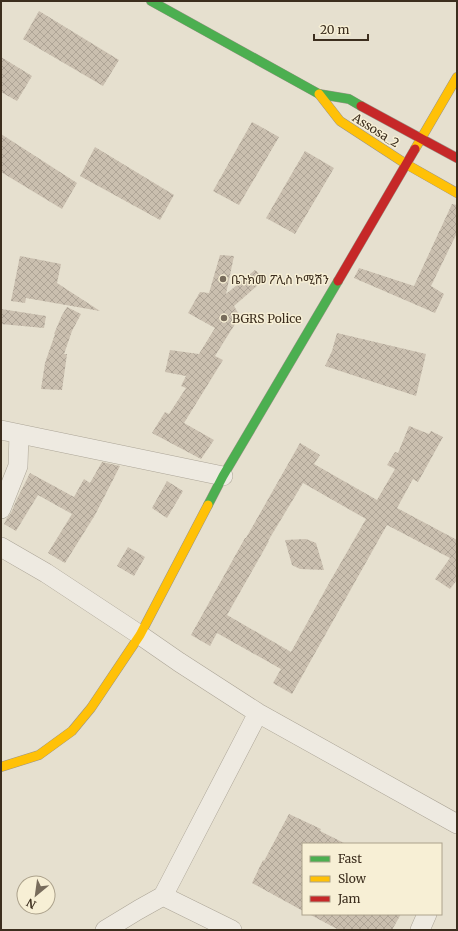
<svg xmlns="http://www.w3.org/2000/svg" width="458" height="931" font-family="Merriweather,'Noto Sans Ethiopic',serif">
<style>
.building{fill:url(#building-cross-hatch);fill-rule:evenodd}
.lines{fill:none;stroke-linecap:round;stroke-linejoin:round}
.street-casing{stroke:#aca597;stroke-width:20}
.fast-casing{stroke:#9b9488;stroke-width:10}
.slow-casing{stroke:#9b9488;stroke-width:10}
.jam-casing{stroke:#9b9488;stroke-width:10}
.street{stroke:#eeeae1;stroke-width:19}
.fast{stroke:#4caf50;stroke-width:9}
.slow{stroke:#ffc107;stroke-width:9}
.jam{stroke:#c62828;stroke-width:9}
.poi-dot{fill:#786c5c;stroke:#f7efd5;stroke-width:1.5}
.labels{text-anchor:middle;dominant-baseline:central;stroke-width:3;stroke-linejoin:round;paint-order:stroke}
.street-label{font-size:12px;fill:#3c2e1e;stroke:#f7efd5}
.poi-label{font-size:12px;fill:#3c2e1e;stroke:#f7efd5;text-anchor:start}
</style>
<defs>
<pattern id="building-cross-hatch" width="8" height="8" patternUnits="userSpaceOnUse"><rect width="8" height="8" fill="#cabfaf"/><path d="M0 0l8 8M0 8l8-8" fill="none" stroke="#aea496"/></pattern>
</defs>
<rect width="100%" height="100%" fill="#e6e0cf"/>
<path class="building" d="M39,11L119,60L103,86L23,39Z
M1,57L32,76L17,101L1,92Z
M252,122L279,137L239,205L213,191Z
M1,134L77,183L62,209L1,172Z
M95,147L174,195L160,220L80,176Z
M305,151L334,168L295,234L266,218Z
M452,204L457,205V233L431,286L444,294L435,313L354,278L359,268L414,286Z
M220,255L234,256L226,294L255,270L265,279L234,306L240,316L215,356L223,360L184,423L214,440L201,459L152,433L165,412L169,414L186,388L181,386L186,376L165,372L170,350L199,354L215,328L188,313L200,292L209,293Z
M20,256L61,264L57,283L100,311L26,298L25,303L11,301Z
M67,307L81,314L72,331L64,354H67L62,390L41,389L45,363L55,334H54L62,315Z
M1,309L46,316L44,328L1,324Z
M337,333L426,354L416,396L325,366L332,351Z
M409,426L429,434L431,431L443,437L418,482L413,479L397,508L457,540V580L450,589L435,579L450,558L387,525L292,694L273,683L281,669L217,633L210,646L191,635L245,538H246L300,443L320,455L314,464L377,500L395,469L387,465L395,452L398,453ZM303,483L366,519L328,585L291,652L227,615L269,541H268Z
M102,462L120,466L95,515L65,563L48,553L72,514L38,495L16,531L4,524L7,518L11,513L17,499L30,473L74,497L84,479L90,483Z
M167,481L183,491L167,518L152,508Z
M306,539L316,543L324,570L300,569L292,565L285,540Z
M128,547L145,557L134,576L117,566Z
M289,814L321,829L320,831L346,844H303V911L252,883L263,860L264,861Z
M309,914H401L392,930H339Z"/>
<g class="lines">
<defs>
<path id="street" d="M1,430L223,476
M1,509L18,466L19,434
M1,547L46,573L140,635L179,662L258,713L457,824
M163,896L232,930
M105,930L138,910L163,896L258,713
M420,930L427,914"/>
<path id="fast" d="M151,1L319,94L349,99L361,106
M208,505L223,476L338,281"/>
<path id="slow" d="M319,94L340,121L406,164L457,193
M415,149L457,77
M1,767L39,755L72,731L91,708L140,635L208,505"/>
<path id="jam" d="M361,106L457,158
M338,281L415,149"/>
</defs>
<use href="#street" class="street-casing"/>
<use href="#fast" class="fast-casing"/>
<use href="#slow" class="slow-casing"/>
<use href="#jam" class="jam-casing"/>
<use href="#street" class="street"/>
<use href="#fast" class="fast"/>
<use href="#slow" class="slow"/>
<use href="#jam" class="jam"/>
</g>
<g class="poi-dot">
<circle cx="223" cy="279" r="4"/>
<circle cx="224" cy="318" r="4"/>
</g>
<g class="labels">
<g class="street-label">
<text transform="translate(376 130) rotate(32)">Assosa_2</text>
</g>
<g class="poi-label">
<text x="231" y="279">ቤጉክመ ፖሊስ ኮሚሽን</text>
<text x="232" y="318">BGRS Police</text>
</g>
</g>
<rect width="458" height="931" fill="none" stroke="#3c2e1e" stroke-width="4"/>
<rect x="302" y="843" width="140" height="72" fill="#f7efd5" stroke="#aca28c"/>
<rect x="310" y="856" width="20" height="6" fill="#4caf50" stroke="#aca28c"/>
<text x="338" y="863" font-size="12" fill="#3c2e1e">Fast</text>
<rect x="310" y="876" width="20" height="6" fill="#ffc107" stroke="#aca28c"/>
<text x="338" y="883" font-size="12" fill="#3c2e1e">Slow</text>
<rect x="310" y="896" width="20" height="6" fill="#c62828" stroke="#aca28c"/>
<text x="338" y="903" font-size="12" fill="#3c2e1e">Jam</text>
<g transform="translate(36 895) rotate(209)"><circle r="19" fill="#f7efd5" stroke="#aca28c"/>
<path d="M0-3L7 15L0 10L-7 15Z" fill="#786c5c"/>
<text y="-6" font-size="11" font-weight="bold" text-anchor="middle" fill="#3c2e1e">N</text>
</g>
<path d="M314 34v6h54v-6" fill="none" stroke="#3c2e1e" stroke-width="2"/>
<text x="320" y="34" font-size="12" fill="#3c2e1e" stroke="#f7efd5" stroke-width="3" paint-order="stroke">20 m</text>
</svg>
